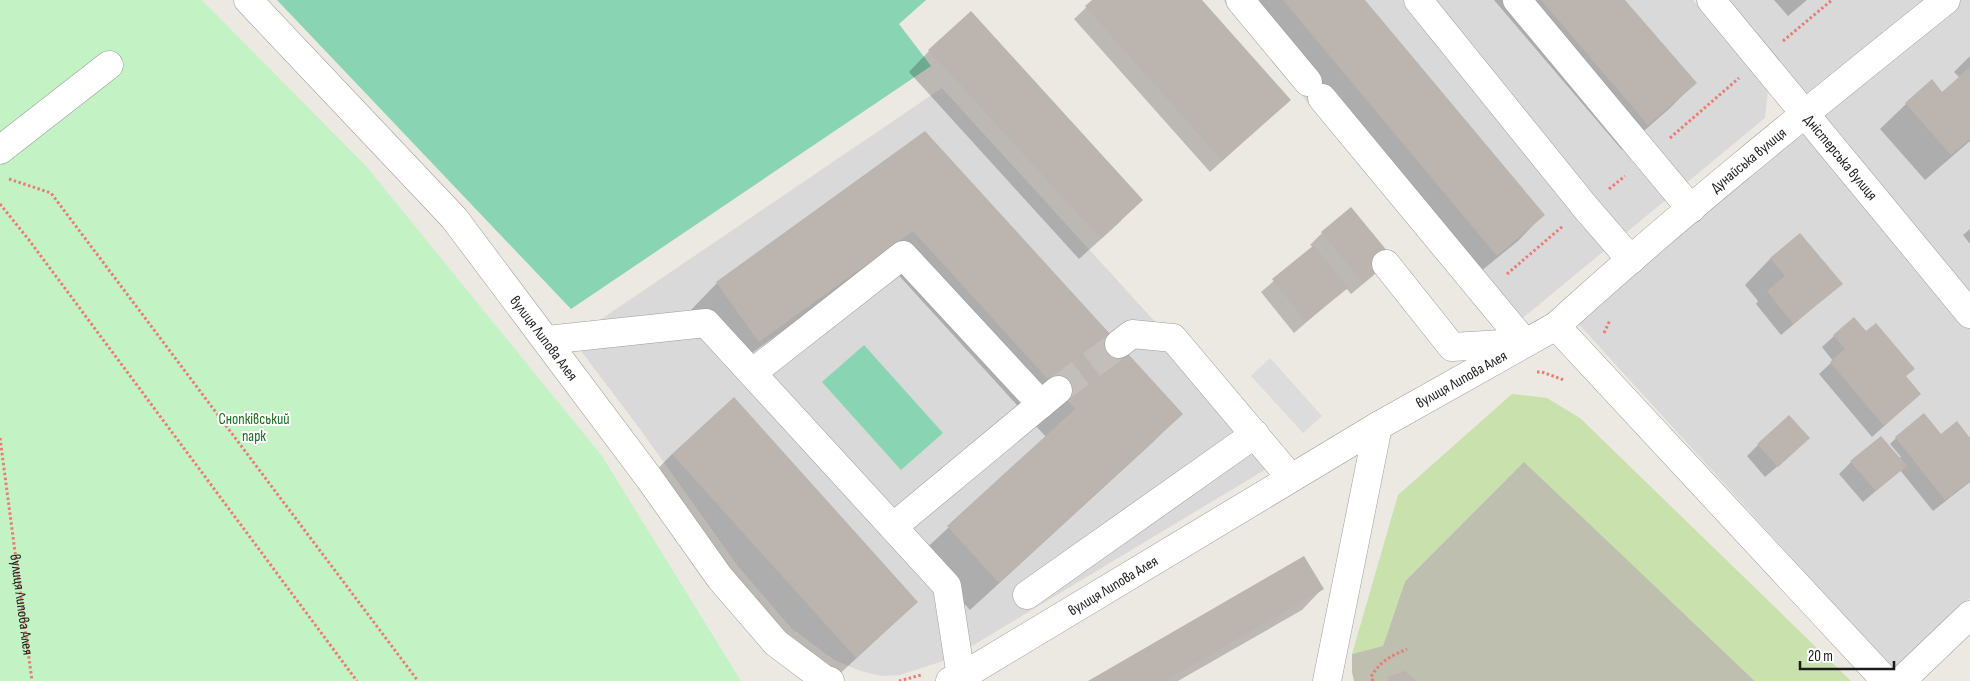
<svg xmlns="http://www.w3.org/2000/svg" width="1970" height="681" font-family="'Sofia Sans Condensed',sans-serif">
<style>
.residential{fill:#dad9d9}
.construction{fill:#bfbfaf}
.grass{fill:#c9e2ad}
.park{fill:#c3f3c5}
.pitch{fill:#88d4b3}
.parking{fill:#dcdcdc}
.shadow{fill:#0003}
.building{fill:#bcb4af}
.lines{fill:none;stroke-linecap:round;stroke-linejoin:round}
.minor-tunnel{stroke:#c2bfba;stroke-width:28;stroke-dasharray:28 14;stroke-linecap:butt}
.minor-casing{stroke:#9d9d9d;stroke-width:29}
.path{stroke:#eb7c75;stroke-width:3;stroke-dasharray:2.5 2.5;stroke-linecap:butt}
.minor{stroke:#fff;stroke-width:28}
.labels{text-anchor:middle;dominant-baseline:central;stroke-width:4;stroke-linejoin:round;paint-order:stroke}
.street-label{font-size:15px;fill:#1c1c1c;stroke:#fff}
.park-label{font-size:15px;fill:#166d1a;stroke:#fff}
</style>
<rect width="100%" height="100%" fill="#ece8e2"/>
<path class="residential" d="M1223,0H1693L1768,89L1765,118L1501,336Z
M1725,0H1970V598L1894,670L1575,320L1819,113Z
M942,88L1281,460L952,658L900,675L881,676L861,671L834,660L791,628L737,565L640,429L572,339Z"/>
<path class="construction" d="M1524,461L1755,681H1354L1352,672V654L1383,645L1405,581Z"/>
<path class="grass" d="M1512,394L1547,398L1580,418L1851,681H1755L1524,462L1405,581L1383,646L1352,654L1398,495Z"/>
<path class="park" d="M0,0H202L366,166L602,456L741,681H0Z"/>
<path class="pitch" d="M277,0H926L899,24L931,66L571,309Z
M864,345L943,433L901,470L822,382Z"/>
<path class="parking" d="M1270,358L1322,416L1303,433L1251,376Z"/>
<path class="shadow" d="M1094,0H1200L1277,111L1210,172L1074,19Z
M1235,0H1363L1543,215L1518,241L1470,280Z
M1494,0H1624L1695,83L1669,109L1622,150Z
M1774,0H1807L1788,16Z
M929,51L1121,221L1079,259L909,72Z
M1970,56V141L1925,180L1880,129L1906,104L1942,93L1960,78L1954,72Z
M925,133L1181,414L1152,443L970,610L919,555L1046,437L883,258L730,369L689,312L717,283Z
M1970,229V244L1963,235Z
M1322,233L1380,270L1351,294L1346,288L1294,333L1261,292L1313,247L1310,245Z
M1800,235L1841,284L1781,335L1756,304L1758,301L1745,285L1770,259Z
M1834,336L1920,394L1872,437L1819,374L1833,361L1822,347Z
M1896,438L1970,440V482L1933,511L1900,470L1863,502L1839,474L1851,462L1899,458L1901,457L1890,444Z
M1758,445L1797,449L1765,477L1747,456Z
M672,454L917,602L832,681H823L644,483Z
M1322,589L1302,610L1178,681H1091Z"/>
<path class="building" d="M1092,0H1202L1291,100L1222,161L1085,6Z
M1283,0H1365L1545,215L1497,256Z
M1541,0H1625L1697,83L1648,125Z
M971,11L1143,200L1101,239L928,50Z
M1970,67V139L1951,155L1905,103L1932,79L1942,92Z
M925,131L1183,414L999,583L947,526L1075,409L913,231L759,342L716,282Z
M1351,207L1393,258L1363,283L1321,232Z
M1800,233L1843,284L1793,324L1767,291L1785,276L1770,258Z
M1314,245L1348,288L1306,322L1272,279Z
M1854,317L1866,331L1876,323L1915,369L1906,376L1921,394L1884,426L1830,362L1845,349L1833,335Z
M734,397L918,602L856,658L672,454Z
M1924,413L1941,434L1957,421L1970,438V481L1945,500L1895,437Z
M1789,415L1810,438L1778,467L1757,444Z
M1881,436L1907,466L1876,491L1850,461Z
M1304,556L1324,589L1165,681H1088Z
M1405,671L1416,681H1389L1387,677Z"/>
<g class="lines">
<path class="minor-tunnel" d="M1058,390L1119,344"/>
<defs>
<g id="minor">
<path id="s2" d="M248,0L454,218L649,478L720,578L776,643L824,679L830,681"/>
<path d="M1240,0L1308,82"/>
<path d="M1418,0L1586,208L1631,260"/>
<path d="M1517,0L1691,209"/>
<path id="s3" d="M1711,0L1970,314"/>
<path d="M1322,98L1525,343"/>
<path d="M0,150L109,65"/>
<path d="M1386,264L1452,347L1519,343"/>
<path id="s4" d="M1556,326C1681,212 1814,106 1946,0"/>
<path d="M547,340L706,323L947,586L961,677"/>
<path d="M1119,344L1132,334L1173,338L1291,478"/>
<path d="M752,373L903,255L1041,404"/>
<path d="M893,527L1058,390"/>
<path d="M1027,595L1255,434"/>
<path id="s5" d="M950,681L961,677L1378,426L1556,326L1886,681"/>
<path d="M1327,681L1378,426"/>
<path d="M1901,681L1970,615"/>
</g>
</defs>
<use href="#minor" class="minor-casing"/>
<g class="path">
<path d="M1783,41L1832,0"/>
<path d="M1670,138L1739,78"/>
<path d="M9,179L51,193L418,681"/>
<path d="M1609,189L1625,176"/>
<path d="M0,204L29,240L357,681"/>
<path d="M1507,274L1563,226"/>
<path d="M1604,333L1610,320"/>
<path d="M1537,372H1542L1564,380"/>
<path id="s1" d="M0,438L32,681"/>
<path d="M899,681L921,675"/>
<path d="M1373,681L1371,677C1380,661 1391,656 1407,649"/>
</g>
<use href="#minor" class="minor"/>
</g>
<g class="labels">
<g class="street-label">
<text stroke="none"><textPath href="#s3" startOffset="204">Дністерська вулиця</textPath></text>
<text stroke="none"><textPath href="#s4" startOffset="254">Дунайська вулиця</textPath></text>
<text stroke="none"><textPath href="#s2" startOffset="450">вулиця Липова Алея</textPath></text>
<text stroke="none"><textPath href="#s5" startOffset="594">вулиця Липова Алея</textPath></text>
<text stroke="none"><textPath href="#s5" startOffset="189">вулиця Липова Алея</textPath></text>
<text stroke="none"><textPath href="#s1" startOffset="168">вулиця Липова Алея</textPath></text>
</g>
<g class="park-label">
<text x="254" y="419">Снопківський<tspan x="254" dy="17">парк</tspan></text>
</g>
</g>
<path d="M1800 661v8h94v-8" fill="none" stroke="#1c1c1c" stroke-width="2.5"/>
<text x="1808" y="661" font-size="15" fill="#1c1c1c" stroke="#ffffff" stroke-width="4" paint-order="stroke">20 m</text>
</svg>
